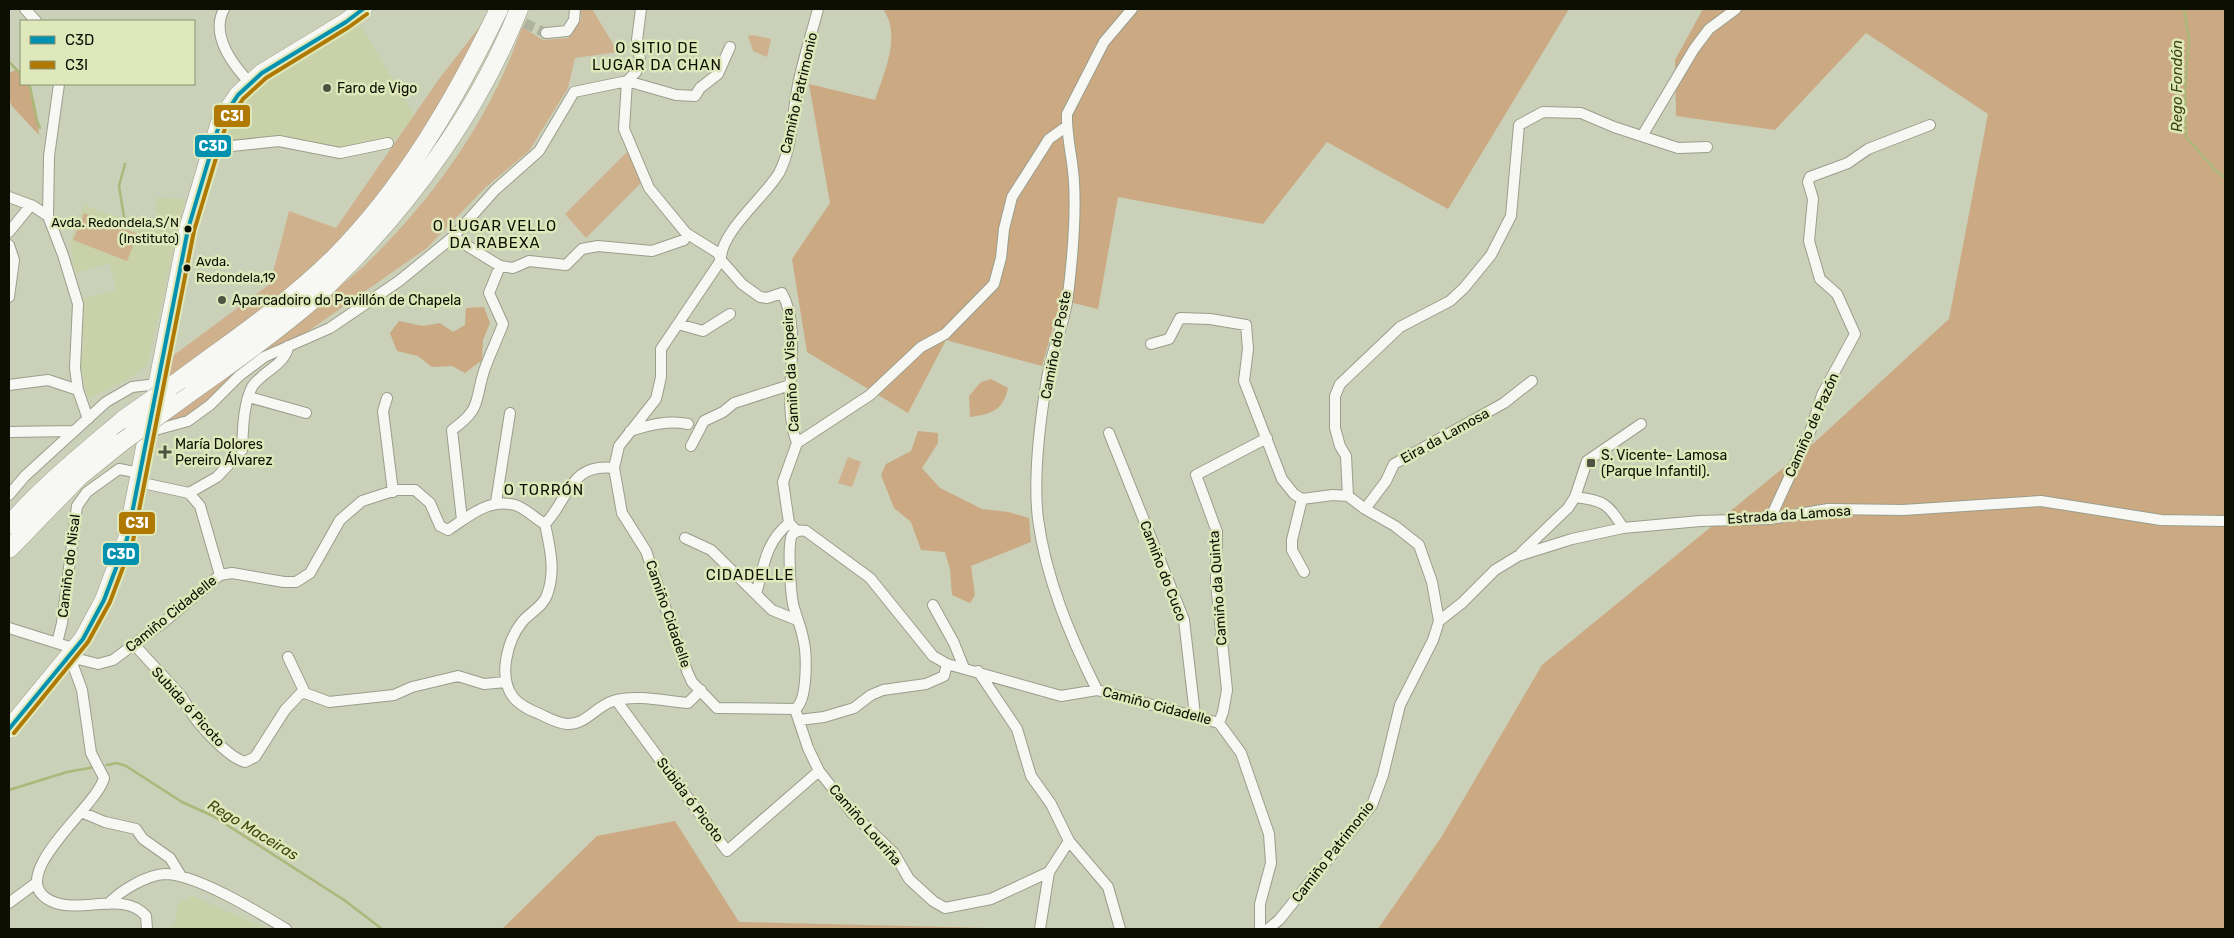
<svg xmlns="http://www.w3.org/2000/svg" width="2234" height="938" font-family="Rubik,sans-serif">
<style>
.built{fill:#c9d1a9}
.green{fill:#cfb18e}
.forest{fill:#caa983}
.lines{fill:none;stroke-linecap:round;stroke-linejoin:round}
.stream{stroke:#acb77a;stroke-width:2.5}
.street-tunnel{stroke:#aeb39d;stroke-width:10;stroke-dasharray:10 5;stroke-linecap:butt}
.street-casing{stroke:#9b9e8c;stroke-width:12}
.highway-casing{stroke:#9b9e8c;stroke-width:19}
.street{stroke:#f7f8f4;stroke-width:10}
.highway{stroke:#f7f8f4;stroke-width:18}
.highway-bridge-casing{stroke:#9b9e8c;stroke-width:19;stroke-linecap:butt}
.highway-bridge{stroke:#f7f8f4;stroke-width:18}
.bus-1-casing{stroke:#dee8ba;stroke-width:8}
.bus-2-casing{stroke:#dee8ba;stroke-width:8}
.bus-1{stroke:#0292af;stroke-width:4}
.bus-2{stroke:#b07901;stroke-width:4}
.poi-dot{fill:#4f5342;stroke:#dee8ba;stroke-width:2}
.bus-dot{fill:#0c0f02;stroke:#dee8ba;stroke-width:2}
.labels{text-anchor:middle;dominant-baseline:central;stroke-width:5;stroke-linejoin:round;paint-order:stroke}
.bus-label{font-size:13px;fill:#0c0f02;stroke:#dee8ba;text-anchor:end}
.poi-label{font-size:14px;fill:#0c0f02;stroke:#dee8ba;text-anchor:start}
.street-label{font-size:14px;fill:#0c0f02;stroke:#dee8ba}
.neighbourhood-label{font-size:15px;letter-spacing:1px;fill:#0c0f02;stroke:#dee8ba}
.water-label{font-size:15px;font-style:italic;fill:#3f470d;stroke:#dee8ba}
.line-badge{stroke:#dee8ba;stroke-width:2}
.badge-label{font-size:14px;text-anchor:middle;font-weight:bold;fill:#fff}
</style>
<rect width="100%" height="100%" fill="#cbd0b8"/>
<path class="built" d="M358,21L414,114L397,138L340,151L275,137L225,141L230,124L244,99L266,79Z
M156,198L185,199L147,365L129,379L88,399L80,367L85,339L81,338L84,316L81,299L116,291L110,263L75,273L70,241L84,205L120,218L131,229L155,228Z
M192,896L268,929H170L175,922L178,904Z"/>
<path class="green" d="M580,9H592L618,52L575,58L568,88L529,151L486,187L427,248L207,402L179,420L162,423C215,383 270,344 321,301C335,289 351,278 365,265C434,198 491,118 522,27L543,40L568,38L581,19Z
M488,16L463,69L389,183L353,228L320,261L225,343L167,377L174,355L270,284L289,211L336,228L439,79Z
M753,35L771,39L767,57L753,51L748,36Z
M627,152L642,182L586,238L565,214Z
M84,213L138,234L127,261L73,240Z
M848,457L861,462L852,487L838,483Z"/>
<path class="forest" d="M883,9H1569L1448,209L1327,142L1263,224L1118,197L1098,309L1061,300L1042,366L946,340L908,413L807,352L792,259L830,203L809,84L875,100C884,72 902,36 883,9Z
M1703,9H2225V929H1378L1442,836L1542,665L1815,442L1949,319L1988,114L1866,33L1775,130L1676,116L1675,60Z
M16,70L21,74V84H29L36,109L39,135L12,106L9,99V73Z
M484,307L490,323L483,340L482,360L465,373L452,366L432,367L418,356L397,351L390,333L399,321L423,326L440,323L453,332L465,325L466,308Z
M991,379L1008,388C1003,411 991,414 970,417L969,396L981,382Z
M918,431L938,433V443L922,468L940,488L982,509L1008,512L1029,518L1031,542L971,566L975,595L970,603L952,595L950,569L945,552L921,550L911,522L894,508L881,475L886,464L911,451Z
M675,821L739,922L1029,929H502L597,836Z"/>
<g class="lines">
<path class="stream" d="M2184,9L2189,39L2185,91L2186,137L2215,170L2225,178
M9,62L21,74
M29,84C33,96 35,120 40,128
M124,217L119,186L125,164
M107,765L117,763L126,766L182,802L213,816L344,900L382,929
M9,790L67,772L95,767"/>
<path class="street-tunnel" d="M511,17L546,33"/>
<defs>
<path id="street" d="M25,9L36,21
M224,9C210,35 233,65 250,83
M546,33L567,31L574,20L575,9
M730,47L718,74L700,88L695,96L676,95L627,81L624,129L649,188L686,233L718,253L721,260L742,284L760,297L767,298L782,293C805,336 779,396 797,443
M59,84L49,156L48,216L63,255L78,304L75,368L78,390L88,419
M1642,136L1694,49L1709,29L1736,9
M212,148L279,141L340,153L388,143
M9,197L33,206L48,216
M9,232L31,205
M453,237L500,266L513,268L529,261L566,265L582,249L598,246L652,251L684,240
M9,245L14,260L9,297
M678,324L703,331L730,314
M1151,344L1169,339L1180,318L1210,319L1246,325L1248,349L1244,381L1282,479L1294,494L1302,499
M1532,381L1504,403L1394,464L1386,481L1365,509L1348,496L1346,456L1340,446L1335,428V396L1340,384L1400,327L1450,301L1464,288L1491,255L1511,216L1519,125L1543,112L1581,113L1614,127L1678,148L1707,147
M9,385L48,380L78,390
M249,397L306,413
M387,398L383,411L393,492
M630,431C649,425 668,420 688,424
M9,432L74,431
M148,432L188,421L210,405L239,376L264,357L330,328L399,281L453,237L495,190L539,151L574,92L627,81L636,72L640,60L637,40L641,9
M1109,433L1184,620L1195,715
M797,443L870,395L921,347L945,334L994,284L1001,258L1004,229L1012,197L1049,139L1067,126
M797,443L783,482L789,523L797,531
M691,446L704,421L723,412L734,403L790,385
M242,450C243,430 243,405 252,387C260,373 287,364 288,346
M614,468L619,446L656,399L661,377V349L721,260C720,232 765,197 779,173C792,149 792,117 797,90C802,63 811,36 818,9
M138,482L189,493L217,477L231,462
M189,493L200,506L220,575
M9,495L25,476L106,402L132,387L157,384
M1575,497C1603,500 1609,504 1623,528
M496,502L510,413
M1770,519L1810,432L1822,395L1855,334L1837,294L1820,279L1809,241L1813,199L1808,182L1810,177L1848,163L1868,149L1930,125
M462,520L452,430C482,408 474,403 484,371C489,356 497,340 503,324L489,293L500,266
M545,524C550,548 556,571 547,595C543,607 529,613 522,622C507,641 498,677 513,697C520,706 532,711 542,715C550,719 557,723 567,724C586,725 596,706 613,701C636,694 665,701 688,703L701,690
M685,538L711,550L772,610L797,620
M1521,553L1568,508L1575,497L1587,461L1641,424
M1304,572L1292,550V540L1302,499L1333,495L1348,496
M756,594C764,566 765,543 789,523
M933,605L954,643L964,668
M1439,621L1462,603L1495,570L1518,556L1572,539L1623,528L1700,521L1770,519L1828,509L1903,510L2041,501L2161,520L2225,521
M9,628L76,649
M57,643L62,623L77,506L87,492L119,469L140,473
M134,644C149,662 166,678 181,696C184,700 186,704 189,709C197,724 229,758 245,762L255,757L285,710L300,694L305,693L329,702L394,695L412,687L458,676L484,684L506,682
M70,657L98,664L113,660L164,622L220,575L232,573L284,582H296L310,573L340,520L362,501L396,490H415L430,503L440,526L448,530C469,516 489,498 515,505C525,508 536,519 545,524C569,499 570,462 614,468L622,513L646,551L687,671L692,682L717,708L795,709C808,701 807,653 803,638C801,627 796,616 793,604C791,593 787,544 792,535C796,530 801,530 806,531L870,578L933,656L947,664L1061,696L1097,690L1219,723L1241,753L1269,834L1271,863L1260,904V929
M70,657L82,690L91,753L104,778C97,807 2,877 51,901C79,915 124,890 146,916L147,929
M288,657L305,693
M978,671L1017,729L1031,776L1051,804L1069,841L1108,887L1120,929
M1097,690C1070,636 1046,579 1038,519C1033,477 1040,421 1047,379C1051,351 1065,324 1068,295C1072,262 1076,215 1074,182C1073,159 1066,136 1067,114L1104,42L1132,9
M616,700L727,851L819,771
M795,709L808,748L819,771L852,813L894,853L909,879L933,901L945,908L991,899L1049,872
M799,720L824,717L854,708L871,695L883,690L926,684L944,676L947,664
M1219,723L1223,712L1227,690L1216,583L1217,532L1196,475L1267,438
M81,812L105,822L136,829L143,839L170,858L181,876
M9,903L36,883
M108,904C120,891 146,875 165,874C196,874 258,912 286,929
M1040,929L1049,872L1069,841
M1268,929L1279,920L1372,805L1383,775L1400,705L1433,640L1439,621L1432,582L1419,545L1395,526L1365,509"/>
<path id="highway" d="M180,380C232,341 288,304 335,257C405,186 456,98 499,9
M176,403C223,369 271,336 315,298C327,287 338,274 350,263C421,189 481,104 519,9
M9,525C43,486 84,453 124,419
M9,549L80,476L122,442
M9,729L83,639L104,600L127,539L188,229L220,122L238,95L262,73L346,22L363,9"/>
</defs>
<use href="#street" class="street-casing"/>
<use href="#highway" class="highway-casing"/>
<use href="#street" class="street"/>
<use href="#highway" class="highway"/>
<defs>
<path id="highway-bridge" d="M124,419L180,380
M122,442L176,403"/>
</defs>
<use href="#highway-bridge" class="highway-bridge-casing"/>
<use href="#highway-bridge" class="highway-bridge"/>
<defs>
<path id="bus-1" d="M9,729L83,639L104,600L127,539L188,229L220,122L238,95L262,73L346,22L363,9"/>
<path id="bus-2" d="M14,733L88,642L110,602L133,541L194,231L226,125L243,99L266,78L349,27L367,14"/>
</defs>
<use href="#bus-1" class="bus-1-casing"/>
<use href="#bus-2" class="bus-2-casing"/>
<use href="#bus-1" class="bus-1"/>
<use href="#bus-2" class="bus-2"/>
</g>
<g class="poi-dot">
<circle cx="327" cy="88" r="5"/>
<circle cx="222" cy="300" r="5"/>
<path d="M162.5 444.5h5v5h5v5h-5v5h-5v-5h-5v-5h5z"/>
<rect x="1586" y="458" width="10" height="10" rx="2.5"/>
</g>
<g class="bus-dot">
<circle cx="188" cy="229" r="4.5"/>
<circle cx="187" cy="268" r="4.5"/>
</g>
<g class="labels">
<g class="bus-label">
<text x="179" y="222">Avda. Redondela,S/N<tspan x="179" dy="16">(Instituto)</tspan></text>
<text x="196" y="261" text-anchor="start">Avda.<tspan x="196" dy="16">Redondela,19</tspan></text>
</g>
<g class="poi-label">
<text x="337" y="88">Faro de Vigo</text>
<text x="232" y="300">Aparcadoiro do Pavillón de Chapela</text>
<text x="175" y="444">María Dolores<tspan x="175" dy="16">Pereiro Álvarez</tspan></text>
<text x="1601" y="455">S. Vicente- Lamosa<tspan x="1601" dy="16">(Parque Infantil).</tspan></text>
</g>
<g class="street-label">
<text transform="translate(799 93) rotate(-77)">Camiño Patrimonio</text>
<text transform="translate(1056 345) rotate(-79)">Camiño do Poste</text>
<text transform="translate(791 370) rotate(-93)">Camiño da Vispeira</text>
<text transform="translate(1812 425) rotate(-66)">Camiño de Pazón</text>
<text transform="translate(1445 436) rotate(-29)">Eira da Lamosa</text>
<text transform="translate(1789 515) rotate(-4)">Estrada da Lamosa</text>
<text transform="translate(69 566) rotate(-83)">Camiño do Nisal</text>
<text transform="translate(1163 571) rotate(69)">Camiño do Cuco</text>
<text transform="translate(1218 588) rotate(-94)">Camiño da Quinta</text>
<text transform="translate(171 614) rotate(-39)">Camiño Cidadelle</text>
<text transform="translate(668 614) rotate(71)">Camiño Cidadelle</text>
<text transform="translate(1157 706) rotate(15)">Camiño Cidadelle</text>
<text transform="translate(188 707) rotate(48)">Subida ó Picoto</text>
<text transform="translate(690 800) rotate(53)">Subida ó Picoto</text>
<text transform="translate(865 825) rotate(49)">Camiño Louriña</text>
<text transform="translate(1333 852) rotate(-52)">Camiño Patrimonio</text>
</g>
<g class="neighbourhood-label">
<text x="657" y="48">O SITIO DE<tspan x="657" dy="17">LUGAR DA CHAN</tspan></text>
<text x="495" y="226">O LUGAR VELLO<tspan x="495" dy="17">DA RABEXA</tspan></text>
<text x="544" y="490">O TORRÓN</text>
<text x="750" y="575">CIDADELLE</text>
</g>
<g class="water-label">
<text transform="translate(2177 86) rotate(-90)">Rego Fondón</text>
<text transform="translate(253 830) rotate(31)">Rego Maceiras</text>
</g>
</g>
<g class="line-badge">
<rect x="213" y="104" width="38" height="24" rx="5" fill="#b07901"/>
<rect x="194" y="134" width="38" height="24" rx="5" fill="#0292af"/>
<rect x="118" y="511" width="38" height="24" rx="5" fill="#b07901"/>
<rect x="102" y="542" width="38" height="24" rx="5" fill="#0292af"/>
</g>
<g class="badge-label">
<text x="232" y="121">C3I</text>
<text x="213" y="151">C3D</text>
<text x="137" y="528">C3I</text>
<text x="121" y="559">C3D</text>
</g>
<rect width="2234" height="938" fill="none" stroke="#0c0f02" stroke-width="20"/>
<rect x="20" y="20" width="175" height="65" fill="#dee8ba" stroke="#8a9170"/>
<rect x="30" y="36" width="25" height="8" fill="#0292af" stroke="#8a9170"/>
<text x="65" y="45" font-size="15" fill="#0c0f02">C3D</text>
<rect x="30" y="61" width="25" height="8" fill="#b07901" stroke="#8a9170"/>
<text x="65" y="70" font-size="15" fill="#0c0f02">C3I</text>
</svg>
